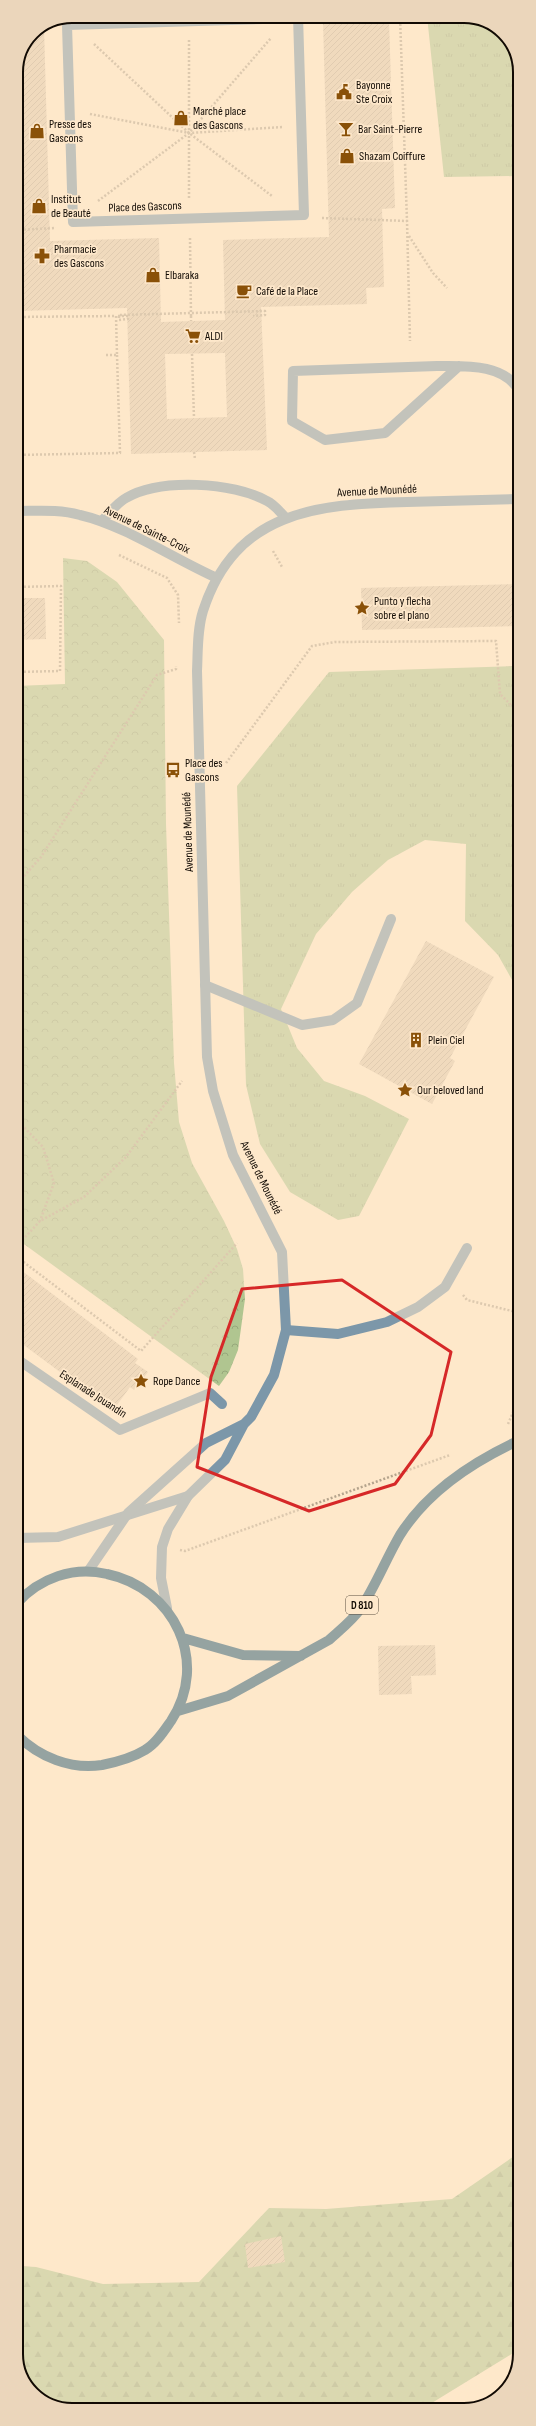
<svg xmlns="http://www.w3.org/2000/svg" width="536" height="2426" font-family="'Sofia Sans Condensed',sans-serif">
<style>
.grass{fill:url(#grass-tufts)}
.forest{fill:url(#forest-firs)}
.park{fill:url(#park-crowns)}
.building{fill:url(#building-hatch);fill-rule:evenodd}
.lines{fill:none;stroke-linecap:round;stroke-linejoin:round}
.path{stroke:#b5a48d;stroke-width:2.5;stroke-dasharray:2 2;stroke-linecap:butt}
.service{stroke:#7c97a9;stroke-width:10}
.minor{stroke:#7c97a9;stroke-width:10}
.tertiary{stroke:#7c97a9;stroke-width:10}
.primary{stroke:#18506f;stroke-width:10}
.marked{fill:none;stroke:#d62828;stroke-width:3;stroke-linejoin:round}
.labels{text-anchor:middle;dominant-baseline:central;stroke-width:3.5;stroke-linejoin:round;paint-order:stroke}
.shield{fill:#fee8cb;stroke:#584d3f;stroke-width:1}
.shield-label{font-size:11px;font-weight:bold;fill:#110a03}
.poi-label{font-size:12px;fill:#110a03;stroke:#fee8cb;text-anchor:start}
.street-label{font-size:12px;fill:#110a03;stroke:#fee8cb}
.rim{fill:none;stroke:#110a03;stroke-width:2}
</style>
<defs>
<pattern id="grass-tufts" width="24" height="20" patternUnits="userSpaceOnUse"><rect width="24" height="20" fill="#b0c590"/><path d="M3 7l-1-3M5 7V3M7 7l1-3M15 17l-1-3M17 17v-4M19 17l1-3" fill="none" stroke="#96a87b"/></pattern>
<pattern id="forest-firs" width="22" height="20" patternUnits="userSpaceOnUse"><rect width="22" height="20" fill="#b0c590"/><path d="M5 1l3.5 6h-7zM16 11l3.5 6h-7z" fill="#96a87b"/></pattern>
<pattern id="park-crowns" width="20" height="18" patternUnits="userSpaceOnUse"><rect width="20" height="18" fill="#b0c590"/><path d="M2 6a3 3 0 1 1 6 0M12 15a3 3 0 1 1 6 0" fill="none" stroke="#96a87b"/></pattern>
<pattern id="building-hatch" width="6" height="6" patternUnits="userSpaceOnUse"><rect width="6" height="6" fill="#dfcaad"/><path d="M-1 1l2-2M0 6l6-6M5 7l2-2" fill="none" stroke="#beac93"/></pattern>
</defs>
<rect width="100%" height="100%" fill="#fee8cb"/>
<path class="grass" d="M427,16H471L501,30L519,61V176L444,177Z
M519,666V982L516,987L498,955L465,921L466,844L425,840L388,860L352,892L316,934L281,1009L297,1048L324,1081L365,1096L409,1119L359,1216L338,1220L290,1192L260,1144L246,1085L237,786L329,672Z"/>
<path class="forest" d="M520,2152V2349L422,2409L68,2410L35,2396L17,2365V2266L36,2267L103,2284L199,2282L269,2208L326,2209L452,2199Z"/>
<path class="park" d="M63,558L87,561L117,582L164,640L166,824L174,1063L179,1122L192,1163L224,1221L237,1249L243,1269L245,1299L238,1350L229,1372L219,1386L17,1239L16,686L65,684Z"/>
<path class="building" d="M389,20L395,208L382,209L384,287L366,288L367,304L261,307L267,450L131,454L127,308L17,311L16,72L33,32L44,27L50,241L159,238L161,322L225,320L223,240L329,237L323,21ZM225,353L227,417L167,419L165,354Z
M519,584V626L362,630L361,588Z
M16,598H45L46,639L16,640Z
M426,941L494,977L450,1058L455,1061L432,1104L359,1064Z
M17,1267L138,1359L135,1363L148,1372L134,1390L130,1387L117,1405L108,1398L103,1404L17,1340Z
M435,1645L436,1675L411,1676L412,1694L379,1695L378,1646Z
M281,2236L285,2262L248,2268L245,2244Z"/>
<g class="lines">
<path class="path" d="M400,16L407,221
M189,40V199
M94,44L189,133L272,196
M90,114L189,133L283,127
M98,201L189,133L271,38
M322,218L407,221L410,341
M16,230L56,228
M409,236L433,273L447,288
M190,238L191,317
M191,316V321
M16,317L116,316
M192,354L194,418
M106,355H117L116,316H128V319L119,320V315L265,311V315L253,316
M194,452L195,459
M16,455L120,453L117,355
M273,551L282,567
M119,555L167,578L178,595L179,623
M16,587L61,586L60,671L16,672
M226,763L312,646L335,642L496,641L500,694L513,707L519,708
M16,885L41,857L157,675L176,669V666
M16,1119L43,1147L54,1183L40,1221
M17,1246L40,1221L84,1197L126,1157L182,1081
M17,1257L141,1351L237,1243
M463,1295L467,1300L520,1313
M508,1424L520,1396
M180,1550L185,1551L450,1455"/>
<path class="service" d="M459,366L385,433L325,440L292,421L293,371L437,366C464,366 504,363 519,391
M102,521C109,513 117,503 126,498C160,478 233,482 267,501C274,504 280,512 285,517
M286,1330L338,1334L387,1322L418,1307L445,1287L467,1248
M17,1538L58,1537L188,1496"/>
<path class="minor" d="M298,16L304,215L73,222L67,25L298,18
M205,985L302,1025L333,1020L357,1003L391,919
M17,1359L120,1430L210,1393L222,1404"/>
<path class="tertiary" d="M16,511C38,511 59,509 80,515C124,525 174,559 217,578
M89,1570L128,1513L206,1443L244,1424
M167,1608L161,1578L162,1547L168,1529L188,1496L225,1460L244,1424L251,1417L274,1375L286,1330L282,1252L233,1155L213,1091L207,1057L197,671C198,651 197,630 203,611C235,511 317,504 407,502C444,501 482,500 519,499"/>
<path class="primary" d="M17,1603C40,1578 73,1566 107,1574C174,1588 210,1662 171,1721C164,1731 156,1744 145,1750C132,1758 117,1762 102,1765C71,1770 39,1757 17,1735
M183,1638L243,1655L301,1656
M178,1711L228,1696L329,1640C340,1630 353,1620 361,1608C376,1585 386,1559 400,1535C427,1492 474,1461 520,1440"/>
</g>
<path d="M0 0H536V2426H0ZM342,1280L451,1352L431,1435L395,1484L309,1511L197,1467L211,1377L242,1289Z" fill="#fee8cb" fill-opacity=".55" fill-rule="evenodd"/>
<path class="marked" d="M342,1280L451,1352L431,1435L395,1484L309,1511L197,1467L211,1377L242,1289Z"/>
<defs>
<symbol id="civic-bare" viewBox="-9 -9 18 18"><path d="M-.6-6.5H3V-4.5H.6V-3L4-1V1h2V6H-6V1h2V-1L-.6-3ZM-1.2 2.5V6h2.4V2.5Z" fill="#8a5108" stroke="#fee8cb" stroke-width="2.5" paint-order="stroke"/></symbol>
<symbol id="shop-bare" viewBox="-9 -9 18 18"><path d="M-5-2.5h2.3a2.7 3.5 0 0 1 5.4 0H5L5.5 6h-11ZM-1.5-2.5h3a1.5 2.3 0 0 0-3 0Z" fill="#8a5108" stroke="#fee8cb" stroke-width="2.5" paint-order="stroke"/></symbol>
<symbol id="bar-bare" viewBox="-9 -9 18 18"><path d="M-6-5H6L.8 .8V4.5H3.5V6h-7V4.5H-.8V.8Z" fill="#8a5108" stroke="#fee8cb" stroke-width="2.5" paint-order="stroke"/></symbol>
<symbol id="pharmacy-bare" viewBox="-9 -9 18 18"><path d="M-2-6h4v4h4v4h-4v4h-4v-4h-4v-4h4Z" fill="#8a5108" stroke="#fee8cb" stroke-width="2.5" paint-order="stroke"/></symbol>
<symbol id="cafe-bare" viewBox="-9 -9 18 18"><path d="M-5.5-4.5H6V0H3Q3 3.5 0 3.5H-2.5Q-5.5 3.5-5.5 0ZM3-3.2v2h1.7v-2ZM-6 4.5H4V6H-6Z" fill="#8a5108" stroke="#fee8cb" stroke-width="2.5" paint-order="stroke"/></symbol>
<symbol id="supermarket-bare" viewBox="-9 -9 18 18"><path d="M-6-5.5h2.5l.6 2H6L4.5 2H-2.5L-4.4-4H-6ZM-1.5 3.2a1.3 1.3 0 1 0 .1 0ZM3 3.2a1.3 1.3 0 1 0 .1 0Z" fill="#8a5108" stroke="#fee8cb" stroke-width="2.5" paint-order="stroke"/></symbol>
<symbol id="sight-bare" viewBox="-9 -9 18 18"><path d="M0-6L1.8-2.2L6-1.7L2.9 1.2L3.7 5.4L0 3.3L-3.7 5.4L-2.9 1.2L-6-1.7L-1.8-2.2Z" fill="#8a5108" stroke="#fee8cb" stroke-width="2.5" paint-order="stroke"/></symbol>
<symbol id="bus-bare" viewBox="-9 -9 18 18"><path d="M-5-6H5V4H4V6H2V4H-2V6H-4V4H-5ZM-3.5-4V0h7V-4ZM-3.5 1.2v1.5H-2V1.2ZM2 1.2v1.5H3.5V1.2Z" fill="#8a5108" stroke="#fee8cb" stroke-width="2.5" paint-order="stroke"/></symbol>
<symbol id="building-bare" viewBox="-9 -9 18 18"><path d="M-4-6H4V6H1V3H-1V6H-4ZM-2.5-4.3h1.7v1.8h-1.7ZM.8-4.3h1.7v1.8H.8ZM-2.5-1h1.7V.8h-1.7ZM.8-1h1.7V.8H.8Z" fill="#8a5108" stroke="#fee8cb" stroke-width="2.5" paint-order="stroke"/></symbol>
</defs>
<g fill-rule="evenodd">
<use href="#civic-bare" x="333" y="81" width="22" height="22"/>
<use href="#shop-bare" x="170" y="107" width="22" height="22"/>
<use href="#bar-bare" x="335" y="118" width="22" height="22"/>
<use href="#shop-bare" x="26" y="120" width="22" height="22"/>
<use href="#shop-bare" x="336" y="145" width="22" height="22"/>
<use href="#shop-bare" x="28" y="195" width="22" height="22"/>
<use href="#pharmacy-bare" x="31" y="245" width="22" height="22"/>
<use href="#shop-bare" x="142" y="264" width="22" height="22"/>
<use href="#cafe-bare" x="233" y="280" width="22" height="22"/>
<use href="#supermarket-bare" x="182" y="325" width="22" height="22"/>
<use href="#sight-bare" x="351" y="597" width="22" height="22"/>
<use href="#bus-bare" x="162" y="759" width="22" height="22"/>
<use href="#building-bare" x="405" y="1029" width="22" height="22"/>
<use href="#sight-bare" x="394" y="1079" width="22" height="22"/>
<use href="#sight-bare" x="130" y="1370" width="22" height="22"/>
</g>
<g class="labels">
<rect class="shield" x="346" y="1596" width="32" height="18" rx="3"/>
<g class="shield-label">
<text x="362" y="1605">D 810</text>
</g>
<g class="poi-label">
<text x="356" y="85">Bayonne<tspan x="356" dy="14">Ste Croix</tspan></text>
<text x="193" y="111">Marché place<tspan x="193" dy="14">des Gascons</tspan></text>
<text x="49" y="124">Presse des<tspan x="49" dy="14">Gascons</tspan></text>
<text x="358" y="129">Bar Saint-Pierre</text>
<text x="359" y="156">Shazam Coiffure</text>
<text x="51" y="199">Institut<tspan x="51" dy="14">de Beauté</tspan></text>
<text x="54" y="249">Pharmacie<tspan x="54" dy="14">des Gascons</tspan></text>
<text x="165" y="275">Elbaraka</text>
<text x="256" y="291">Café de la Place</text>
<text x="205" y="336">ALDI</text>
<text x="374" y="601">Punto y flecha<tspan x="374" dy="14">sobre el plano</tspan></text>
<text x="185" y="763">Place des<tspan x="185" dy="14">Gascons</tspan></text>
<text x="428" y="1040">Plein Ciel</text>
<text x="417" y="1090">Our beloved land</text>
<text x="153" y="1381">Rope Dance</text>
</g>
<g class="street-label">
<text transform="translate(145 207) rotate(-2)">Place des Gascons</text>
<text transform="translate(377 491) rotate(-3)">Avenue de Mounédé</text>
<text transform="translate(147 530) rotate(26)">Avenue de Sainte-Croix</text>
<text transform="translate(188 832) rotate(-92)">Avenue de Mounédé</text>
<text transform="translate(261 1178) rotate(64)">Avenue de Mounédé</text>
<text transform="translate(93 1394) rotate(33)">Esplanade Jouandin</text>
</g>
</g>
<path d="M0 0H536V2426H0ZM72 23H464A49 49 0 0 1 513 72V2354A49 49 0 0 1 464 2403H72A49 49 0 0 1 23 2354V72A49 49 0 0 1 72 23Z" fill="#ebd6bb" fill-rule="evenodd"/>
<path class="rim" d="M72 23H464A49 49 0 0 1 513 72V2354A49 49 0 0 1 464 2403H72A49 49 0 0 1 23 2354V72A49 49 0 0 1 72 23Z"/>
</svg>
